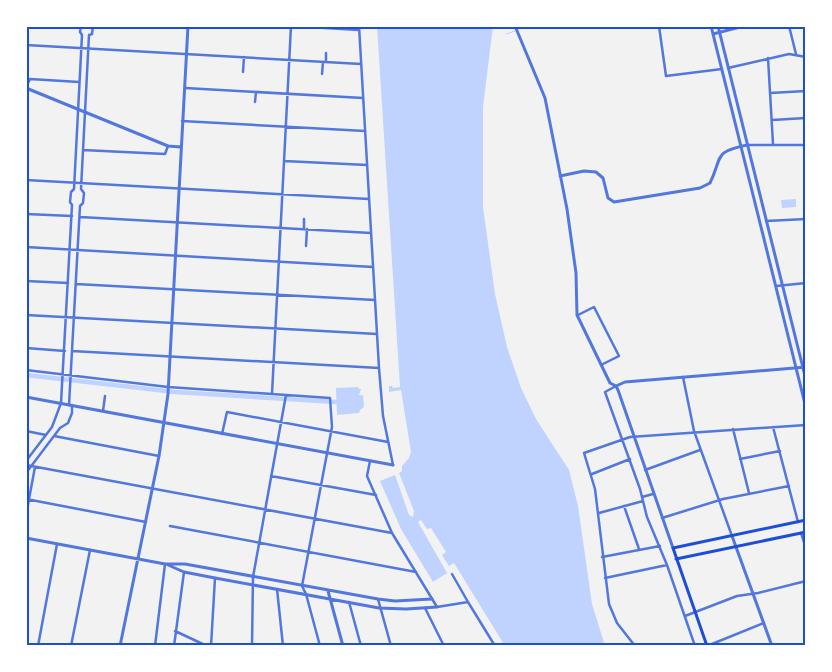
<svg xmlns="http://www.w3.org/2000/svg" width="832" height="672" font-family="'Golos Text',sans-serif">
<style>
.water{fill:#bfd3fe}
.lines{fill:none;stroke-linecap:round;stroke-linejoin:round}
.stream{stroke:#bfd3fe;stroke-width:1}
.canal{stroke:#bfd3fe;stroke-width:4.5}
.minor{stroke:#5277de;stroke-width:2.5}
.tertiary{stroke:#5277de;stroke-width:3}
.secondary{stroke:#1d4ed8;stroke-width:3}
.neatline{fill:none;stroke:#1d4ed8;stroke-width:2}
</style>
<rect width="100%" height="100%" fill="#f2f2f2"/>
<path class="water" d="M377,26H493L483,107V207L495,294L507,347L521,388L536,419L569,470L578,506L592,604L605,646H505L454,563L449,566L442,555L446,552L431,528L427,529L421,520L418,522L447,573L433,582L401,529L380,481L395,475L409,515L413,517L414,511L399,473L402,471V466L409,458L411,452L401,390L389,392V386H392L393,388L400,387Z
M796,199V207L782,208L781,200Z
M358,387L359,389H361L359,395H363L364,407L360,410L359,413L337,415L336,388Z"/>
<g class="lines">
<path class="stream" d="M506,34L515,31"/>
<path class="canal" d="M26,375L175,392L336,402"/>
<path class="minor" d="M291,26L359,30
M359,26L379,368L383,416L393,465
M659,26L666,76L722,69
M789,26L796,54
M26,45L361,64
M768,58L773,144
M326,62V53
M728,68L789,54L806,57
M243,72L244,57
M322,74L323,62
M26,87L30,79L79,82
M185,88L363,98
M770,93L806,91
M255,102L256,92
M772,120L806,118
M182,121L365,131
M747,145H806
M83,150L165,154L168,146
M284,161L367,165
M26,180L369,199
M26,214L72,216
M80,217L371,233
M766,221L806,219
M304,229V219
M306,246L307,229
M26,247L373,267
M26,281L68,283
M76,284L375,300
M776,286L806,283
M26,315L377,334
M578,315L594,307L619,356L601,365
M26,348L65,351
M72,351L379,368
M26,370L168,387L330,398L332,427L302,586L306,594L320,646
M683,377L694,431L732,536
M616,386L605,392L640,489L647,517L667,565L695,646
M272,394L291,26
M69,405L80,206L83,203L84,193L81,189L89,35L92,34L93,26
M103,411L105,396
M773,427L798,522
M733,429L749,493
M26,431L46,435
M222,434L227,412L388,442
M54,436L159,456
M740,459L780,451
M26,461L52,427L61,403L72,205L70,202L71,192L74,189L82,35L80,32L81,26
M370,461L367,476L392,533L437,607L468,602L495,646
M26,465L392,533
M645,470L700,450
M26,473L60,428L68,423L72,413V405
M592,474L630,459
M271,476L376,495
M642,497L653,494
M26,499L146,522
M624,506L639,549
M599,513L643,501
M26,515L35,467
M662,518L723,499L789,486
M170,526L416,572
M801,533L806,548
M602,557L660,546
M452,574L468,602
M605,578L667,565
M277,589L283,646
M378,599L391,646
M349,602L361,646
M425,608L444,646
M685,616L737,596L758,593L806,581
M175,631L207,646
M38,646L57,544
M71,646L90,550
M155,646L165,564
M174,646L184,572
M211,646L215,578
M252,646L253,577L286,395
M635,646L617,623L609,604L595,489L584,453L630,437L806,425
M707,646L764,623"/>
<path class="tertiary" d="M515,26L545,98L567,209L576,273L577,315L610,383L616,386L618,390L673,548
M711,26L806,408
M718,26L806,380
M713,34L744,26
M26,88L168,146L181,147
M560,176L584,171L596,172L603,178L608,198L614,202L700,188L710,183C723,156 713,152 747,145
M616,386L625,382L806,367
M26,397L393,465
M732,536L772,646
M26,538L165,564H185L378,599L395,601L432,599
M168,565L184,572L215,578L379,608L406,609L437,607
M328,591L343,646
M120,646L159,456L168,394L188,26"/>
<path class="secondary" d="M676,559L806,532
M707,646L673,548L806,520"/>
</g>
<rect width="832" height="672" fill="none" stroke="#ffffff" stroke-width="55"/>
<rect x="28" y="28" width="776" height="616" class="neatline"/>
</svg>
